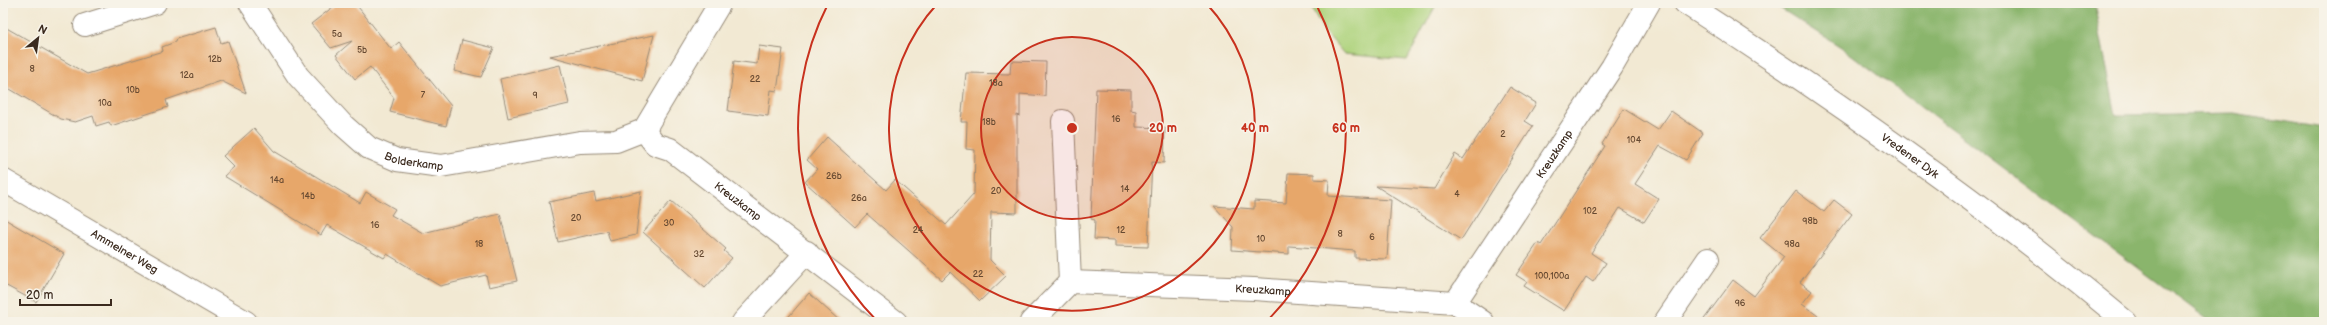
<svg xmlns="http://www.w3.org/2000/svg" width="2327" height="325" font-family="'Balsamiq Sans',sans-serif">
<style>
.green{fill:#aed37d;stroke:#747e4e}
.forest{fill:#8ab56c;stroke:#627045}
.building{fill:#e7a76a}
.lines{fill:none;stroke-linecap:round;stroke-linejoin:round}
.street-casing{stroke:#968a78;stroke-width:24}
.secondary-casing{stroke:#968a78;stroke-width:24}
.street{stroke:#fff;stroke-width:22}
.secondary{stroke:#fff;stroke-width:22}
.ring{fill:none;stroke:#c8321e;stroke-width:2}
.labels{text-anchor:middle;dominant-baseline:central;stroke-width:3;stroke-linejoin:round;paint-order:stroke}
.number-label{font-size:9px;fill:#664931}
.street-label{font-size:11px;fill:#3b2a1e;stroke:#f7f3e8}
.centre{fill:#c8321e;stroke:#f7f3e8;stroke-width:2}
.ring-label{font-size:12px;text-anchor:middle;font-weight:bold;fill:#c8321e;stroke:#f7f3e8;stroke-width:3;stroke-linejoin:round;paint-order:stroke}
</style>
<rect width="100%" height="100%" fill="#f7f3e8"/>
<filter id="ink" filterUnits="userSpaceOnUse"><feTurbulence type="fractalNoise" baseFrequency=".025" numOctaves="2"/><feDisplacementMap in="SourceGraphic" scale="8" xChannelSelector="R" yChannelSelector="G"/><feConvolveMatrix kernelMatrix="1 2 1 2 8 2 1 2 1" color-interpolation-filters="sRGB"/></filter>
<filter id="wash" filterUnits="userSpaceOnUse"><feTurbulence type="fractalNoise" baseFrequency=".012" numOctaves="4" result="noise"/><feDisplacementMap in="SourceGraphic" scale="16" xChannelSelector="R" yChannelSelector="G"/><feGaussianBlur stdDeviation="0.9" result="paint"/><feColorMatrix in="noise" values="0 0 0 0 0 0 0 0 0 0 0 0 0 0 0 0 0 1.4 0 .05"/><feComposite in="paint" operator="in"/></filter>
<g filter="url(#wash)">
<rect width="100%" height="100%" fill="#f2e9d3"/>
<path class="green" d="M1309,3H1437L1407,60L1344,54L1323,29Z"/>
<path class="forest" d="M1772,3H2094L2116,115L2234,113L2324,128V322H2211L1841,47Z"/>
<g id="blocks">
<path class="building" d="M338,3H355L391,49L399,42L451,106L446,126L390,112L394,98L370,67L355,79L336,55L352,41L331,48L311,24Z
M3,26L87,74L163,51L162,47L175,42L176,39L216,27L221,43L228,41L246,93L221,81L166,100L168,107L111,126L109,122L96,126L93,116L75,122L61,119L3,85Z
M654,35L642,81L550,56Z
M462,40L494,48L481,77L454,71Z
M759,46L783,49L777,91L771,90L768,116L728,111L734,61L757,64Z
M1011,61L1046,62L1045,96L1020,94V116L1017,115V213L991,212L990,260L1006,276L980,301L950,272L942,280L867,214L855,227L805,182L817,169L807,160L827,137L886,190L895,180L946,225L974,194L975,150L966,149L967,122H961L966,73L1010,74Z
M560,65L569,104L508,118L500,79Z
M1510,87L1536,103L1525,121L1533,126L1461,240L1376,186L1434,189L1455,154L1463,159Z
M1096,89L1131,90V110L1136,111V127L1165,128L1164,163L1152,162L1148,247L1115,246V240L1094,239L1095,220L1091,219Z
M1624,109L1658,130L1671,111L1703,133L1686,160L1660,146L1635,184L1659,199L1644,222L1620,208L1591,253L1606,263L1593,282L1586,277L1564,311L1524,286L1527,282L1516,275L1538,243L1541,245L1605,146L1602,144Z
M254,128L274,151L360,203L366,192L395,209L391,215L423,233L500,214L517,281L489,287L486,275L440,286L387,254L384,258L327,225L321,235L224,176L234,167L223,156Z
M1288,173L1314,174V179L1329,180L1328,196L1391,200L1387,259L1355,258V251L1289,246V254L1232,250L1233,227L1214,206L1254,209V201L1286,203Z
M641,191L636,235L610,241L607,231L558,242L549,202L594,193L596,201Z
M1796,191L1824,212L1834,200L1852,214L1800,282L1812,291L1802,304L1826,322H1702L1733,280L1754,296L1784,257L1760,238Z
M671,201L726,249L724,251L732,258L705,288L643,232Z
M3,218L64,254L36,302L3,284Z
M809,293L841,322H784Z"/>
</g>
</g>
<g filter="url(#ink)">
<use href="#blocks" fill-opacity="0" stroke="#968a78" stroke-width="1"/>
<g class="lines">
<defs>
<g id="street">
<path id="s1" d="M250,3L298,76L343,125L369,148L397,160L441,166L580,142L616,141L644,130L655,144L670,149L896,322"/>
<path d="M85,25L155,3"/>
<path d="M1063,121L1070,282"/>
<path d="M644,130L720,3"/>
<path id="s2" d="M3,180L246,322"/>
<path d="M743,322L807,252"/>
<path id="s3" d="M1031,322L1070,282L1254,289L1455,303"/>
<path id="s4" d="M1483,322L1455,303L1612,67L1649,3"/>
<path d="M1665,322L1708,259"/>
</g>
<g id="secondary">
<path id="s5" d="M1685,3C1838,101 1987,206 2126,322"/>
</g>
</defs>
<use href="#street" class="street-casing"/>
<use href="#secondary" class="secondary-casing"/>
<use href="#street" class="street"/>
<use href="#secondary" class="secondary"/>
</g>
</g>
<circle cx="1072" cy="128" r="91" fill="#c8321e" fill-opacity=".12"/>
<g class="ring">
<circle cx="1072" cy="128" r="91"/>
<path d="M1206 3A183 183 0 1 1 938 3"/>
<path d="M878 322A274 274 0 0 1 828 4M1316 4A274 274 0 0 1 1266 322"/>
</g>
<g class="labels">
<g class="number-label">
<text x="337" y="34">5a</text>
<text x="362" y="50">5b</text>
<text x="215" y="59">12b</text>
<text x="32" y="69">8</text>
<text x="187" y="75">12a</text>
<text x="755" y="79">22</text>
<text x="996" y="83">18a</text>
<text x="133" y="90">10b</text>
<text x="423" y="95">7</text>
<text x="535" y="95">9</text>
<text x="105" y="103">10a</text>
<text x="1116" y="119">16</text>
<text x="989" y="122">18b</text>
<text x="1503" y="134">2</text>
<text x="1634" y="140">104</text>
<text x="834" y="176">26b</text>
<text x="277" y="180">14a</text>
<text x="1125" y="189">14</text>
<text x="996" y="191">20</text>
<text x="1457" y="194">4</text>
<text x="308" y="196">14b</text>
<text x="859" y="198">26a</text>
<text x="1590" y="211">102</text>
<text x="576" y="218">20</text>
<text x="1810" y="221">98b</text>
<text x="669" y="223">30</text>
<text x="375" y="225">16</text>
<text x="918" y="230">24</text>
<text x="1121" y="230">12</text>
<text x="1340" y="234">8</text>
<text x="1372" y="237">6</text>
<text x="1261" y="239">10</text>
<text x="479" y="244">18</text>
<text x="1792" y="244">98a</text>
<text x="699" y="254">32</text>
<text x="978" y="274">22</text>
<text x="1552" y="276">100,100a</text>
<text x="1740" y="303">96</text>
</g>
<g class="street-label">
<text stroke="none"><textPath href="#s4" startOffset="213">Kreuzkamp</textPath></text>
<text stroke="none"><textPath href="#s5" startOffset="272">Vredener Dyk</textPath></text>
<text stroke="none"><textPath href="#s1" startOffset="236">Bolderkamp</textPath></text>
<text stroke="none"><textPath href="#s1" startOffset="590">Kreuzkamp</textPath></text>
<text stroke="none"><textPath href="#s2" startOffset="141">Ammelner Weg</textPath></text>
<text stroke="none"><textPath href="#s3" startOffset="249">Kreuzkamp</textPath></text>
</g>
</g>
<circle cx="1072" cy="128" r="6" class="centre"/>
<g class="ring-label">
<text x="1163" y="132">20 m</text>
<text x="1255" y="132">40 m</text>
<text x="1346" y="132">60 m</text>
</g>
<rect width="2327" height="325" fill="none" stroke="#f7f3e8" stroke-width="16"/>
<g transform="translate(38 38) rotate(29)" stroke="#f7f3e8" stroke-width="3" paint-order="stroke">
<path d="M0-3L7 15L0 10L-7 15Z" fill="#3b2a1e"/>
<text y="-6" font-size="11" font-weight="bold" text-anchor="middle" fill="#3b2a1e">N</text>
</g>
<path d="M20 299v6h91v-6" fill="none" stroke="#3b2a1e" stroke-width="2"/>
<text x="26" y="299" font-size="12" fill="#3b2a1e" stroke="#f7f3e8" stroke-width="3" paint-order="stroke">20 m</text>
</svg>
